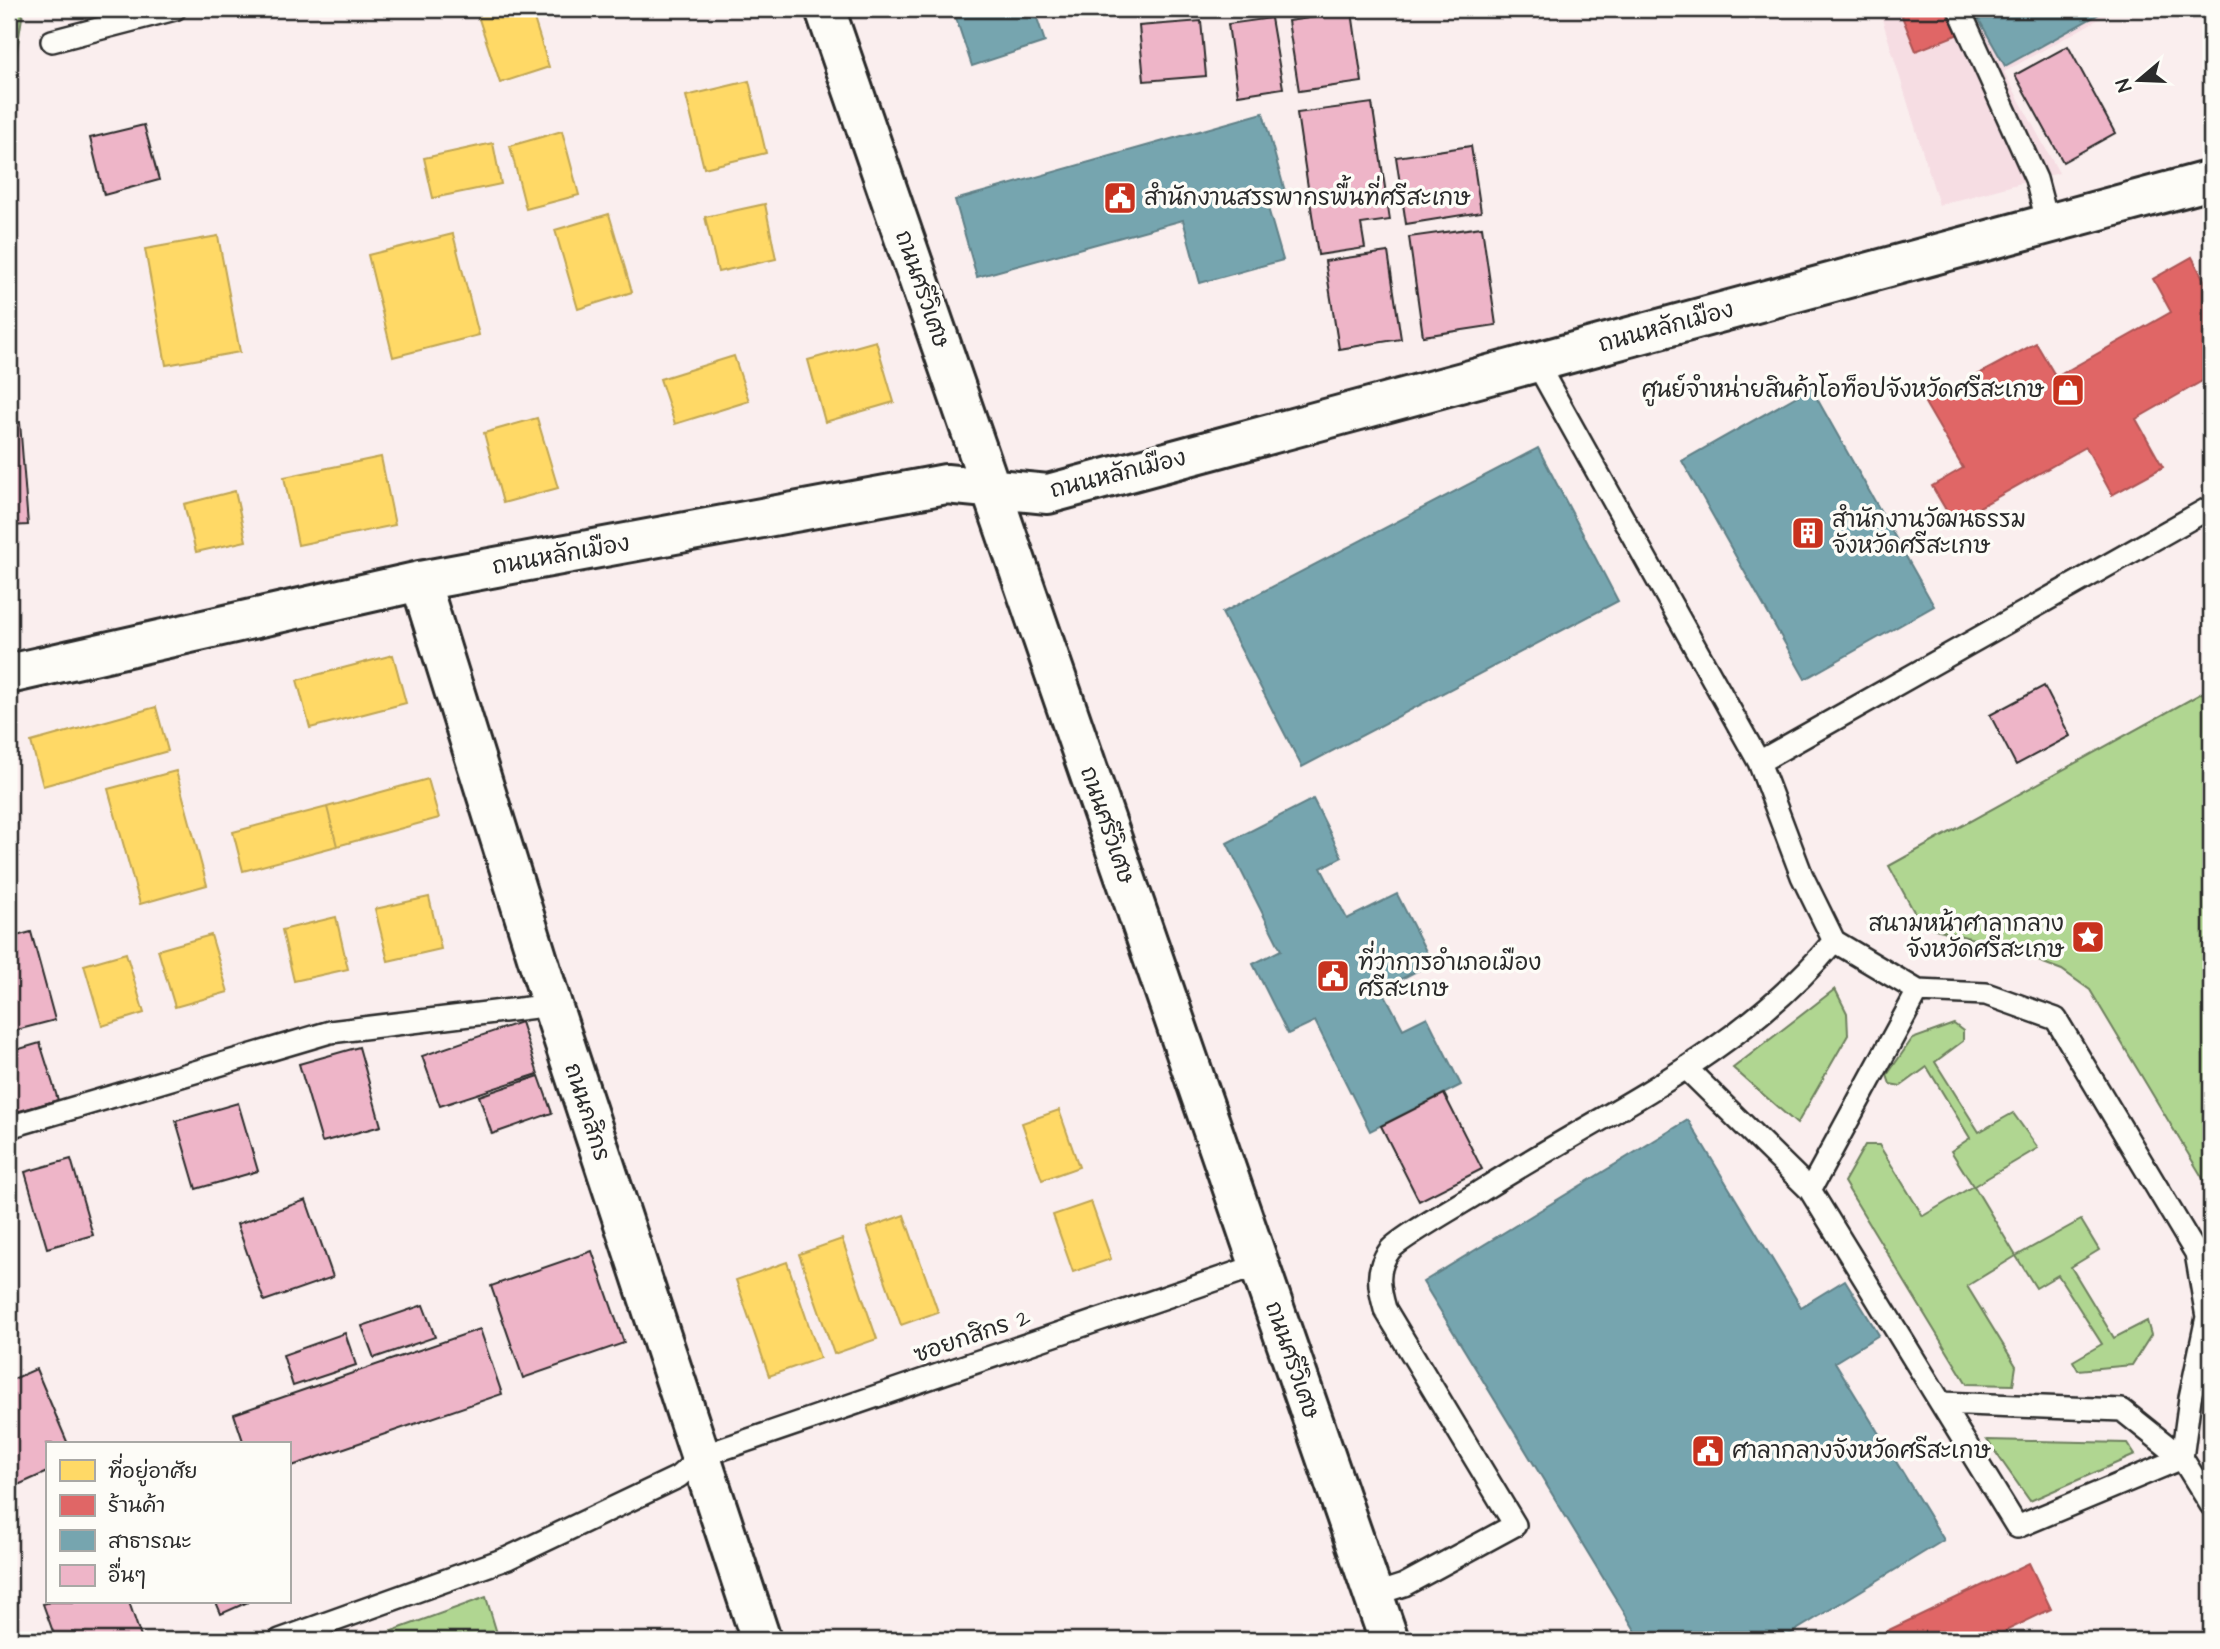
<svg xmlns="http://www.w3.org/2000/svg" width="2220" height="1649" font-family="'Architects Daughter','Playpen Sans Thai',sans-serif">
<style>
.built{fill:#f6dde3}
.green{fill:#b0d691;stroke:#6e805e;stroke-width:2}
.homes{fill:#ffd966;stroke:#bfa554;stroke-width:2}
.shops{fill:#e06666;stroke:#aa5454;stroke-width:2}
.public{fill:#76a5af;stroke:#608087;stroke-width:2}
.building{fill:#eeb5c8;stroke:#2b2b2b;stroke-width:2}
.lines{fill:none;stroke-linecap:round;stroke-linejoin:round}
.service-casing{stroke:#2b2b2b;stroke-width:26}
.minor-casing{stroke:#2b2b2b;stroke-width:44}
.service{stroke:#fdfcf7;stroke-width:21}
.minor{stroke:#fdfcf7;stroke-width:38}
.labels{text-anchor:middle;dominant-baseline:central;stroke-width:7;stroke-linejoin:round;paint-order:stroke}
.poi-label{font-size:23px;fill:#2b2b2b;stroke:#fdfcf7;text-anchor:start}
.street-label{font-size:23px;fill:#2b2b2b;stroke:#fdfcf7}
</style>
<rect width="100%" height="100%" fill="#faeeee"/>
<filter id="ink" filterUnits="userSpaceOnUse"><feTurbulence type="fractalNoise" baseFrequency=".0143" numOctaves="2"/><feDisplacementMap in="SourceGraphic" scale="14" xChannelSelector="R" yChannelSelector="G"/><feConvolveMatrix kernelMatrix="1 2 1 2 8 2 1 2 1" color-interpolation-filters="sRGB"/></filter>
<g filter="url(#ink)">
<path class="built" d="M1879,9H2117L2004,72L2059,173L1939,205Z"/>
<path class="green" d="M9,9L23,11L9,100Z
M2211,688V1192L2090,990L2062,970L1996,945L1932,928L1918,919L1889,866Z
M1835,989L1847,1013L1848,1035L1797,1124L1733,1068Z
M1954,1024L1963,1031V1041L1935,1062L1979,1132L2013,1113L2038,1148L1974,1186L2016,1256L2081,1220L2099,1250L2071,1267L2114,1338L2147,1321L2151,1335L2132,1365L2078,1370L2073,1361L2102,1344L2058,1275L2036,1288L2016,1256L1967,1286L2016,1366L2013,1385L1967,1384L1844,1182L1865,1145H1879L1923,1216L1973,1186L1951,1151L1970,1138L1927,1067L1901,1086L1890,1084L1887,1075L1912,1039Z
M1987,1440L2127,1443L2135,1455L2030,1501Z
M486,1597L499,1640H367Z"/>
<path class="homes" d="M489,9H531L549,67L500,83L477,13Z
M749,81L766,153L704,168L686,96Z
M562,131L579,195L526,209L510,146Z
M493,143L501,184L433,198L424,158Z
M765,204L776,259L718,272L705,217Z
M609,214L632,292L578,309L555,230Z
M453,234L479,335L393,357L368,255Z
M218,236L240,352L166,365L145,249Z
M876,341L894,402L825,422L808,360Z
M734,356L749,401L675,424L660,379Z
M537,418L558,488L503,503L484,433Z
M381,457L395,525L298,545L284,477Z
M235,491L246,541L196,552L184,504Z
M393,655L406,703L310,728L297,680Z
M156,707L168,751L43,786L31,742Z
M176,771L207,885L140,904L108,789Z
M428,779L439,818L337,846L327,807Z
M327,807L337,846L243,871L233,832Z
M429,897L441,949L388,961L375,909Z
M336,917L348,969L294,981L282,930Z
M211,935L228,992L175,1007L158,950Z
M126,953L144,1013L102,1026L84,965Z
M1059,1110L1079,1167L1042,1180L1022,1123Z
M1091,1202L1111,1259L1073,1272L1053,1215Z
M904,1215L938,1312L901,1325L867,1228Z
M842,1239L877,1339L834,1354L799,1254Z
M787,1262L820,1358L769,1376L736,1280Z"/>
<path class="shops" d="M1899,9H1949L1959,34L1916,51Z
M2192,257L2211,293V376L2136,419L2163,467L2112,495L2086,447L1953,522L1932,486L1963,468L1925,403L2036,343L2056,377L2171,312L2153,279Z
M2029,1563L2051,1609L1987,1640H1868Z"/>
<path class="public" d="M953,9H1034L1045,42L972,66Z
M1973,9H2108L2005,66Z
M1263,113L1286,195L1266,201L1283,260L1200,283L1183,220L977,277L955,200Z
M1811,388L1934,606L1805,679L1682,461Z
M1538,448L1618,601L1302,767L1222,613Z
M1313,799L1342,857L1321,868L1347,919L1397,894L1432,963L1382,989L1403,1029L1427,1017L1461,1085L1370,1131L1315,1021L1288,1034L1253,964L1281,950L1227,843Z
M1688,1120L1801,1307L1845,1280L1879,1335L1835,1362L1944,1540L1780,1640H1641L1423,1282Z"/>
<path class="building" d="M1141,9H1208L1209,15L1141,16Z
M1289,9H1356L1291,18Z
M1352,12L1362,82L1299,91L1288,21Z
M1271,18L1283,88L1238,95L1228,24Z
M1201,21L1206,76L1144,81L1139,26Z
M2068,46L2115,133L2063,162L2015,75Z
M1372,103L1390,220L1361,224L1365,248L1318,255L1297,113Z
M144,125L159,180L104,195L90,138Z
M1471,146L1481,212L1406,224L1396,157Z
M1482,227L1496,325L1423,336L1409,237Z
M1388,252L1401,339L1339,349L1325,261Z
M20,422L28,525L9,526V423Z
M2044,686L2070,736L2016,765L1990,715Z
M31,932L55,1020L9,1032V938Z
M521,1022L538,1074L440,1106L422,1056Z
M40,1043L58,1100L9,1114V1052Z
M359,1047L381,1126L322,1142L299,1064Z
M539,1076L552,1113L492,1134L479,1096Z
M1444,1094L1482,1169L1419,1201L1381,1126Z
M238,1103L258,1171L196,1189L176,1121Z
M71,1159L93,1235L47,1248L25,1172Z
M306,1200L333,1277L264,1301L237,1224Z
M592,1251L624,1343L523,1378L491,1286Z
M423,1305L435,1337L374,1358L362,1326Z
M480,1329L502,1394L289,1467V1444H244L234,1414Z
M345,1333L356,1365L293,1386L283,1355Z
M36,1369L68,1444H47V1472L9,1489V1381Z
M50,1602H129L142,1640H56L43,1604Z
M216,1602H248L221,1614Z"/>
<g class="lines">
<defs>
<path id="service" d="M1959,9L2036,179L2048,224
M52,41L175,9
M1536,362L1759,762L1802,876L1834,941L1918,991L1986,994L2056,1019L2196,1253L2207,1317L2190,1398L2182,1458L2211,1505
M1759,762L2211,507
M1688,1070L1810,1190L2017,1527L2182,1458L2122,1410L1941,1403
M9,1127L330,1032L552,1005
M1810,1190L1918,991
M1373,1595L1404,1585L1515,1525L1385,1309C1379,1288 1375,1269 1390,1250C1401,1237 1466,1201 1484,1189C1605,1112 1741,1054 1834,941
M280,1640L508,1558L678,1477L702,1456L1259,1265"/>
<path id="minor" d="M825,9L1389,1640
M420,581L552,1005L761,1640
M9,674L420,581L946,484L1048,494L2211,180"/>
</defs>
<use href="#service" class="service-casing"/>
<use href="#minor" class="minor-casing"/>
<use href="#service" class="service"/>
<use href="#minor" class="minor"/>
</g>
</g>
<defs>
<symbol id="civic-square" viewBox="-11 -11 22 22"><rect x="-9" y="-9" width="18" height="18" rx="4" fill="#c8321e" stroke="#fdfcf7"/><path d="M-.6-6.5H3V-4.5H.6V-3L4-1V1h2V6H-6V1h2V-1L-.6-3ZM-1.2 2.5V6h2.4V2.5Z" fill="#fff"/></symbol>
<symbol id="shop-square" viewBox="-11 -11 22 22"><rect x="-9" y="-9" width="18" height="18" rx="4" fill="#c8321e" stroke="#fdfcf7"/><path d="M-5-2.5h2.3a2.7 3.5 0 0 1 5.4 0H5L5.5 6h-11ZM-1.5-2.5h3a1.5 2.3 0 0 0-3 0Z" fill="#fff"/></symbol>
<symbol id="building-square" viewBox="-11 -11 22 22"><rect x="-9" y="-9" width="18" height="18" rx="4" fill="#c8321e" stroke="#fdfcf7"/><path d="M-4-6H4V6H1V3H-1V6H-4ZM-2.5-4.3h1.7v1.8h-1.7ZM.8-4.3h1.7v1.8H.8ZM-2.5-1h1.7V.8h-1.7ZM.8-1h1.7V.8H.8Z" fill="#fff"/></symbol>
<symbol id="sight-square" viewBox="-11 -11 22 22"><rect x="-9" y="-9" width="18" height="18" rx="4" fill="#c8321e" stroke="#fdfcf7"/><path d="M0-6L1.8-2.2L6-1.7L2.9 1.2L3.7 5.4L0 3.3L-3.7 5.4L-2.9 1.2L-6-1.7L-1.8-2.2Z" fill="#fff"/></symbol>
</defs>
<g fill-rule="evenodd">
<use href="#civic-square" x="1101" y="179" width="38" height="38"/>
<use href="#shop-square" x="2049" y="371" width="38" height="38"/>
<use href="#building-square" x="1789" y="514" width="38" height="38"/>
<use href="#sight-square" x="2069" y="918" width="38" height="38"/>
<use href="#civic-square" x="1314" y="957" width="38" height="38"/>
<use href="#civic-square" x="1689" y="1432" width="38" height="38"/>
</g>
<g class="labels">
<g class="poi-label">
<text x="1144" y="198">สำนักงานสรรพากรพื้นที่ศรีสะเกษ</text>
<text x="2044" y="390" text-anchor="end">ศูนย์จำหน่ายสินค้าโอท็อปจังหวัดศรีสะเกษ</text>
<text x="1832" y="520">สำนักงานวัฒนธรรม<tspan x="1832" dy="26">จังหวัดศรีสะเกษ</tspan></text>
<text x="2064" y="924" text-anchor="end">สนามหน้าศาลากลาง<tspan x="2064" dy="26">จังหวัดศรีสะเกษ</tspan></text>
<text x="1358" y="963">ที่ว่าการอำเภอเมือง<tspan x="1358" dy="26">ศรีสะเกษ</tspan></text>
<text x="1732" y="1451">ศาลากลางจังหวัดศรีสะเกษ</text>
</g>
<g class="street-label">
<text transform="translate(922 289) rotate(71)">ถนนศรีวิเศษ</text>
<text transform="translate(1666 327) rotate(-15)">ถนนหลักเมือง</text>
<text transform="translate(1118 474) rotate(-14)">ถนนหลักเมือง</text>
<text transform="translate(561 555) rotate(-10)">ถนนหลักเมือง</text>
<text transform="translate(1107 825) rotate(71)">ถนนศรีวิเศษ</text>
<text transform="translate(587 1112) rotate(72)">ถนนกสิกร</text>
<text transform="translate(972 1336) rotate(-19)">ซอยกสิกร 2</text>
<text transform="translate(1292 1360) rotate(71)">ถนนศรีวิเศษ</text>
</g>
</g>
<rect width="2220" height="1649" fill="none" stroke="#fdfcf7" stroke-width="35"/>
<rect x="18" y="18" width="2185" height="1614" fill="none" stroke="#2b2b2b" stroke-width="2.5" filter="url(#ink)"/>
<rect x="46" y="1442" width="245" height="161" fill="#fdfcf7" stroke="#a9a8a5" stroke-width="2"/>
<rect x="60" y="1460" width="35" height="21" fill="#ffd966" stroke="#a9a8a5" stroke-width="2"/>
<text x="108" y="1478" font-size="21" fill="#2b2b2b">ที่อยู่อาศัย</text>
<rect x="60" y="1495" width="35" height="21" fill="#e06666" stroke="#a9a8a5" stroke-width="2"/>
<text x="108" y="1512" font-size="21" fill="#2b2b2b">ร้านค้า</text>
<rect x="60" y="1530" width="35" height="21" fill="#76a5af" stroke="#a9a8a5" stroke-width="2"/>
<text x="108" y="1548" font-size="21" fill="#2b2b2b">สาธารณะ</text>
<rect x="60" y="1565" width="35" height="21" fill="#eeb5c8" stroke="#a9a8a5" stroke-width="2"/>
<text x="108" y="1582" font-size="21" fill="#2b2b2b">อื่นๆ</text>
<g transform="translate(2139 80) rotate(251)" stroke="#fdfcf7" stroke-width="5" paint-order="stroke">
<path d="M0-5L12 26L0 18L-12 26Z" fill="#2b2b2b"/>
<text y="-10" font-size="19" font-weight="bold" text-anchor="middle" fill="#2b2b2b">N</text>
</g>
</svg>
